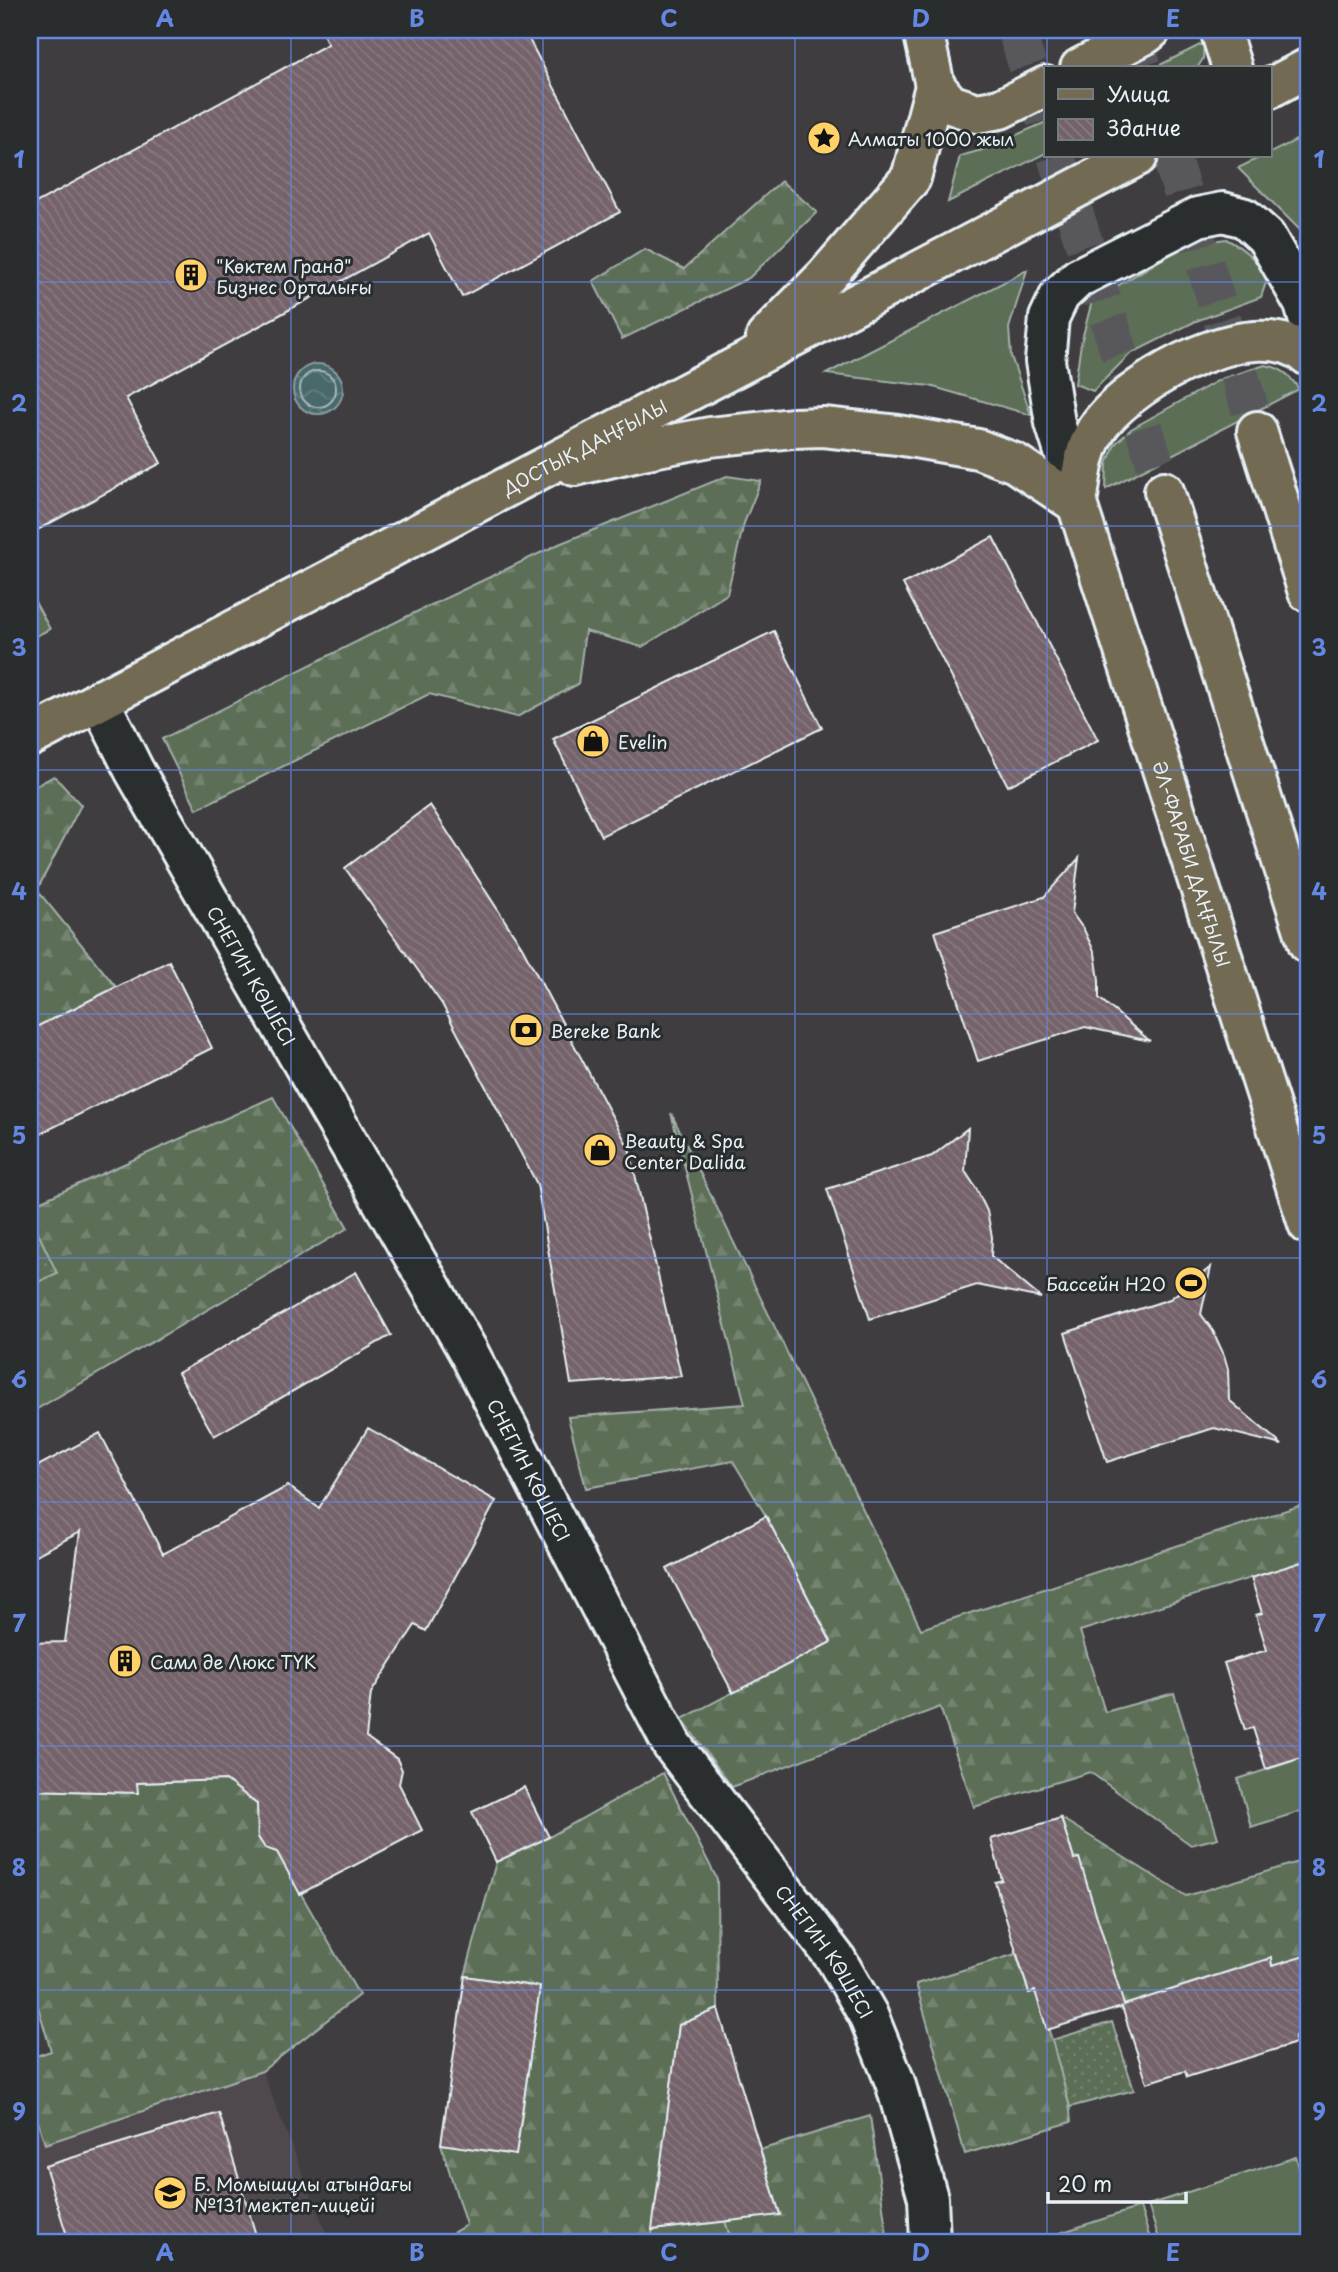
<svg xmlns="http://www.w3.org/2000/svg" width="1338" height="2272" font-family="'Playpen Sans',sans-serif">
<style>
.built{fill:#50484d}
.grass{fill:#5c6e57;stroke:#a2b0a8;stroke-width:2}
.forest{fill:url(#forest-firs);stroke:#a2b0a8;stroke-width:2}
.park{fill:url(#park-dots);stroke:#a2b0a8;stroke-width:2}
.water{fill:url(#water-waves);stroke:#899ea3;stroke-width:2}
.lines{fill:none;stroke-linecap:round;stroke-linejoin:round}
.shore{stroke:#a8babf;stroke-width:2}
.building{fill:url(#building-back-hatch);stroke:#e8f1f8;stroke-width:2}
.major-tunnel{stroke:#59585c;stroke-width:38;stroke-dasharray:38 19;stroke-linecap:butt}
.minor-casing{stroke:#e8f1f8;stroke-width:44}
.major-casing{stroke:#e8f1f8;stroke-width:44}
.minor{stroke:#2a2d2e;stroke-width:38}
.major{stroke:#736b52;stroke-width:38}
.grid{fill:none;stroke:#6487e3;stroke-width:2;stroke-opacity:0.55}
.labels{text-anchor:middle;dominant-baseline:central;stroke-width:6;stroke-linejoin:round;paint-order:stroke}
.poi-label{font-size:18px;fill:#e8f1f8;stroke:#2a2d2e;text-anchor:start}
.street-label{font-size:18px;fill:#e8f1f8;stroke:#2a2d2e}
.neatline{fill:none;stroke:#6487e3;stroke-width:2.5}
.grid-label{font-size:23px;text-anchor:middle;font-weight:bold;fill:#6487e3}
</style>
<defs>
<pattern id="forest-firs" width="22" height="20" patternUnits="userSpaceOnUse" patternTransform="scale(1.75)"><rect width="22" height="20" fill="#5c6e57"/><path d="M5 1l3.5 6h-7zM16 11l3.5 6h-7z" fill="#738370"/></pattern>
<pattern id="park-dots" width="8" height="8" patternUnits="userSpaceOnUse" patternTransform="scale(1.75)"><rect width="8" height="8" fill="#5c6e57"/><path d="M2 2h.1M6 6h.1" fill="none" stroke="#738370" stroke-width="1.8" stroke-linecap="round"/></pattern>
<pattern id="water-waves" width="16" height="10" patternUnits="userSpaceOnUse" patternTransform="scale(1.75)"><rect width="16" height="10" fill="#49676a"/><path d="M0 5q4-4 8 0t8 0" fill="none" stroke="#637d80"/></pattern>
<pattern id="building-back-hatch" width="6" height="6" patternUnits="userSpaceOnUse" patternTransform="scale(1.75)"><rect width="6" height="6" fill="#74626a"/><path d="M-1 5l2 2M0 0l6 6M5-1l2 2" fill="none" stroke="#887980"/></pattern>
</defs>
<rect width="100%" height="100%" fill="#403d40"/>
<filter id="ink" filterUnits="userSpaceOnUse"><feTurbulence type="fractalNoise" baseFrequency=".0143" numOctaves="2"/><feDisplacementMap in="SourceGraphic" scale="14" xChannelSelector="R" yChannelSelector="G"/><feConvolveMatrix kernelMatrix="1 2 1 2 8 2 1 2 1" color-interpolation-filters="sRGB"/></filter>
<g filter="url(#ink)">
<path class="built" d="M262,2071L330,2242H30V2124L38,2121L45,2144Z"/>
<path class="grass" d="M1204,43L1203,59L1197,68H1154Z
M1046,122V153L948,202L960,156L982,150Z
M1308,134V238L1238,168L1263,156H1270V153Z
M1226,239C1245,249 1256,260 1268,277L1261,297L1196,321L1130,354L1093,391L1075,384L1081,343L1092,301L1181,248L1204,242Z
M1027,270L1009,328L1011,356L1031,415L930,386L826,374Z
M1265,365C1283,368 1289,375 1299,389L1106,489L1107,464L1115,444L1131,429L1221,379Z
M30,593L50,629L30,639Z
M1308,1756V1809L1251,1827L1238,1779Z
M1296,2157L1308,2197V2242H1160L1148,2205Z
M1140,2207L1151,2242H1049L1047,2237Z
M725,2221L732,2242H651L652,2230Z"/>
<path class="forest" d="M781,181L817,212L749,278L622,339L593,281L645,249L684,269Z
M727,476L761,481L744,523L727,594L642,647L585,631L578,684L517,717L429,694L197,809L162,739L408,616L559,544Z
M54,776L81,805L37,890L116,987L30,1030V789Z
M273,1097L348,1228L30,1413V1206Z
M671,1113L921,1629L1299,1506L1308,1535V1560L1080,1631L1105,1712L1174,1693L1218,1838L1191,1845L1090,1772L974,1807L940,1707L732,1787L682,1719L831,1641L766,1516L733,1461L586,1488L568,1417L745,1404Z
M663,1773L717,1879L718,2009L679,2025L651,2242H437L466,2225L441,2144L516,2154L540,1987L465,1976L496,1862L549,1837Z
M226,1780L270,1815C249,1828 256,1845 277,1852L359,1995L262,2071L45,2144L38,2122L30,2124V2058L51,2051L30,1979V1790L137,1793V1783Z
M1061,1818L1186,1896L1308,1859V1955L1272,1966L1270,1958L1161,1993L1124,2012L1119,2008L1079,1858L1074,1859Z
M1016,1954L1029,1993L1035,1991C1049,2033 1068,2077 1071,2122L965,2154L916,1984Z
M870,2116L888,2242H732L725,2221L780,2214L760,2150Z"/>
<path class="park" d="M30,1216L57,1273L30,1286Z
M1112,2022L1134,2090L1070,2107L1052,2040Z"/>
<path class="water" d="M293 389a25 25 0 1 1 50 0a25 25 0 1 1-50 0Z"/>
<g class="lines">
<path class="shore" d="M300 389a18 18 0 1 1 36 0a18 18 0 1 1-36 0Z"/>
</g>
<path class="building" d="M321,30H524L620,212L462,297L429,233L265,323L126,398L161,463L30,534V206L328,44Z
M993,537L1098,740L1008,786L903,584Z
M774,631L822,728L601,836L553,739Z
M430,805L522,947L629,1148L681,1376L571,1384L537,1184L442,1004L345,868Z
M1079,858L1072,913L1084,930L1095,953L1099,980V998L1150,1041L1085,1027L978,1061L935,932L1044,897Z
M169,961L212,1048L30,1139V1030Z
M968,1128L965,1171L976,1188L987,1211L992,1237L991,1256L1041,1298L977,1285L870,1319L827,1189L932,1156Z
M1211,1267L1201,1314L1213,1331L1224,1355L1228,1369L1229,1400L1282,1445L1214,1428L1107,1462L1065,1333L1170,1299Z
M356,1272L391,1335L214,1436L178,1373Z
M368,1428L496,1501L426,1631L415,1625L371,1693L366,1737L397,1759L402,1770L399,1784L422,1830L300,1894L277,1852L265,1848L258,1837L257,1804L226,1780L137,1783L138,1793L30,1790V1643L65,1642L80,1532L30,1558V1470L100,1433L163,1554L288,1486L319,1508Z
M766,1516L831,1642L733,1693L667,1569Z
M1308,1560V1756L1266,1769L1253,1728L1245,1730L1224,1663L1267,1650L1256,1615L1262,1613L1251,1578Z
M524,1787L549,1837L496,1862L472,1812Z
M1061,1818L1074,1859L1079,1858L1124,2005L1271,1958L1272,1966L1308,1955V2033L1295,2037L1296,2043L1187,2077L1185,2071L1147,2083L1122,2007L1047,2030L1035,1991L1029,1993L1012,1938L995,1882L1002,1880L991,1839Z
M465,1976L540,1987L516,2155L441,2144Z
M718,2009L780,2215L652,2230L679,2025Z
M219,2113L258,2242H69L45,2166Z"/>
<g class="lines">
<path class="major-tunnel" d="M1016,30L1046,122
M1131,30L1143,68
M1056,156L1164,491
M1171,156L1257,431"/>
<defs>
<g id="minor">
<path d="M1077,504L1076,490L1055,423L1045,361L1049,318L1060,295L1078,278L1198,217L1223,212L1245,218L1266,237L1304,304L1308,318"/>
<path id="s1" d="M99,700L134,770L468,1351L672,1745L836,1959L868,2015L895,2082L928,2198L930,2242"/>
</g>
<g id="major">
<path d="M1220,30L1232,68"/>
<path d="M1080,68L1146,34L1151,30"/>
<path d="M935,86L950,104L977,113L1000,109L1046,86"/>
<path d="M1270,88L1308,68"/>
<path d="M766,337L826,276L911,178L935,86L923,30"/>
<path id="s2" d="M1308,356C1257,310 1136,378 1101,423C1083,446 1081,476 1077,504L1308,1224"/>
<path d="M1257,431L1308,592"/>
<path d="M575,466L642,450L710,437L793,428L823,427L898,435L978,449L1015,463L1077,504"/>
<path d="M1164,491L1308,943"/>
<path id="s3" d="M30,737L1138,156"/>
</g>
</defs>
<use href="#minor" class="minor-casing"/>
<use href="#major" class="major-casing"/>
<use href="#minor" class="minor"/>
<use href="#major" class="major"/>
</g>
</g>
<path class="grid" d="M291,30V2242M543,30V2242M795,30V2242M1047,30V68M1047,156V2242M30,282H1308M30,526H1308M30,770H1308M30,1014H1308M30,1258H1308M30,1502H1308M30,1746H1308M30,1990H1308"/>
<defs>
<symbol id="sight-disc" viewBox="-11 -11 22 22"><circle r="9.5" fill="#ffd166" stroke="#2a2d2e"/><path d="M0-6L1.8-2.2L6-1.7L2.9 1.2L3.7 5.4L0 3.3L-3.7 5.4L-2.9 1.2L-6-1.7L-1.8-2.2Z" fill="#111"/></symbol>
<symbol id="building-disc" viewBox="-11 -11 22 22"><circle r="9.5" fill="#ffd166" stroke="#2a2d2e"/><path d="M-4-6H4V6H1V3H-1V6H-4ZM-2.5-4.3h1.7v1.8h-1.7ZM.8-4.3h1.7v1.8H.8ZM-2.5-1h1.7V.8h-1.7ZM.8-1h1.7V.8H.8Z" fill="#111"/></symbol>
<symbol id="shop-disc" viewBox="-11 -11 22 22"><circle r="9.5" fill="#ffd166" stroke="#2a2d2e"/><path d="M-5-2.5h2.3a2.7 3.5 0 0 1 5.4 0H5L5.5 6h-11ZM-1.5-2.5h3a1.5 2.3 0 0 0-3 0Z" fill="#111"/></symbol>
<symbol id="bank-disc" viewBox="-11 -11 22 22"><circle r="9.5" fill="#ffd166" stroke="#2a2d2e"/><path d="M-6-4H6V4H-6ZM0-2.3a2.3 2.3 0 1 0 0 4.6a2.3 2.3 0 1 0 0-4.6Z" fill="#111"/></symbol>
<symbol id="stadium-disc" viewBox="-11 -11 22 22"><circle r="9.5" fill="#ffd166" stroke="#2a2d2e"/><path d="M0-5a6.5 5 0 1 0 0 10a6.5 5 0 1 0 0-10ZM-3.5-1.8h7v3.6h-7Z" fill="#111"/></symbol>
<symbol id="school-disc" viewBox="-11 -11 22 22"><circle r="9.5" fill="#ffd166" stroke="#2a2d2e"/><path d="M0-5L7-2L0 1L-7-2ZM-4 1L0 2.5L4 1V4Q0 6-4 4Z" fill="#111"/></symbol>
</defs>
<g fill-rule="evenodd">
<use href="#sight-disc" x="805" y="119" width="38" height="38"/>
<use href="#building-disc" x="172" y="256" width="38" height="38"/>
<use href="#shop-disc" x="574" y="722" width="38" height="38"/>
<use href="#bank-disc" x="507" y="1011" width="38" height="38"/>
<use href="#shop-disc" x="581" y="1131" width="38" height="38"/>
<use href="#stadium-disc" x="1172" y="1264" width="38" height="38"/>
<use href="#building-disc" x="106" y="1642" width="38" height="38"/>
<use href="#school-disc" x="151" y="2174" width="38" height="38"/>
</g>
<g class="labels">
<g class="poi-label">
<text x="848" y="138">Алматы 1000 жыл</text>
<text x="216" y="265">"Көктем Гранд"<tspan x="216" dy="21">Бизнес Орталығы</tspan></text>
<text x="618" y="741">Evelin</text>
<text x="550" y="1030">Bereke Bank</text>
<text x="624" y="1140">Beauty &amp; Spa<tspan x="624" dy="21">Center Dalida</tspan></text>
<text x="1166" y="1283" text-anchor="end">Бассейн H2O</text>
<text x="150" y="1661">Самл де Люкс ТҮК</text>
<text x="194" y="2183">Б. Момышұлы атындағы<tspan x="194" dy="21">№131 мектеп-лицейі</tspan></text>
</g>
<g class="street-label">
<text stroke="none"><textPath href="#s3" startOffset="626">ДОСТЫҚ ДАҢҒЫЛЫ</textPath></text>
<text stroke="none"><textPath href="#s2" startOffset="698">ӘЛ-ФАРАБИ ДАҢҒЫЛЫ</textPath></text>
<text stroke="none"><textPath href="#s1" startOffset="315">СНЕГИН КӨШЕСІ</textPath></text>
<text stroke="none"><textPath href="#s1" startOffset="882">СНЕГИН КӨШЕСІ</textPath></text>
<text stroke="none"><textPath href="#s1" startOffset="1449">СНЕГИН КӨШЕСІ</textPath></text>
</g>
</g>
<rect width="1338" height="2272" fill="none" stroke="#2a2d2e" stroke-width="77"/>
<rect x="1044" y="66" width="228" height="91" fill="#2a2d2e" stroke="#767b7f" stroke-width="2"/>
<rect x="1058" y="89" width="35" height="10" fill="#736b52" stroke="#767b7f" stroke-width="2"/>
<text x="1107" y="102" font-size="21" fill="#e8f1f8">Улица</text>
<rect x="1058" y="119" width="35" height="21" fill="url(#building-back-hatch)" stroke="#767b7f" stroke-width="2"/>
<text x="1107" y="136" font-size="21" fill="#e8f1f8">Здание</text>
<path d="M1048 2192v10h138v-10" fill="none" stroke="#e8f1f8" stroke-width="3.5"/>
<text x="1058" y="2192" font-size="21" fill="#e8f1f8" stroke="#2a2d2e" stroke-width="5" paint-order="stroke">20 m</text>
<rect x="38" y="38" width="1262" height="2196" class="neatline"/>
<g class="grid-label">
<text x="165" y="27">A</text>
<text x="417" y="27">B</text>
<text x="669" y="27">C</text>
<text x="921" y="27">D</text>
<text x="1173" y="27">E</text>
<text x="19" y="168">1</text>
<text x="1319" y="168">1</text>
<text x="19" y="412">2</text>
<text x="1319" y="412">2</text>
<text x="19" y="656">3</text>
<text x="1319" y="656">3</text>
<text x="19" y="900">4</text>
<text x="1319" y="900">4</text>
<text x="19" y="1144">5</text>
<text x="1319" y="1144">5</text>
<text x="19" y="1388">6</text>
<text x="1319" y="1388">6</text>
<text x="19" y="1632">7</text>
<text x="1319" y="1632">7</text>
<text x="19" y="1876">8</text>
<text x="1319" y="1876">8</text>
<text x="19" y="2120">9</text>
<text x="1319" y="2120">9</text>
<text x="165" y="2261">A</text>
<text x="417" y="2261">B</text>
<text x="669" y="2261">C</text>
<text x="921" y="2261">D</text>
<text x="1173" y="2261">E</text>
</g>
</svg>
